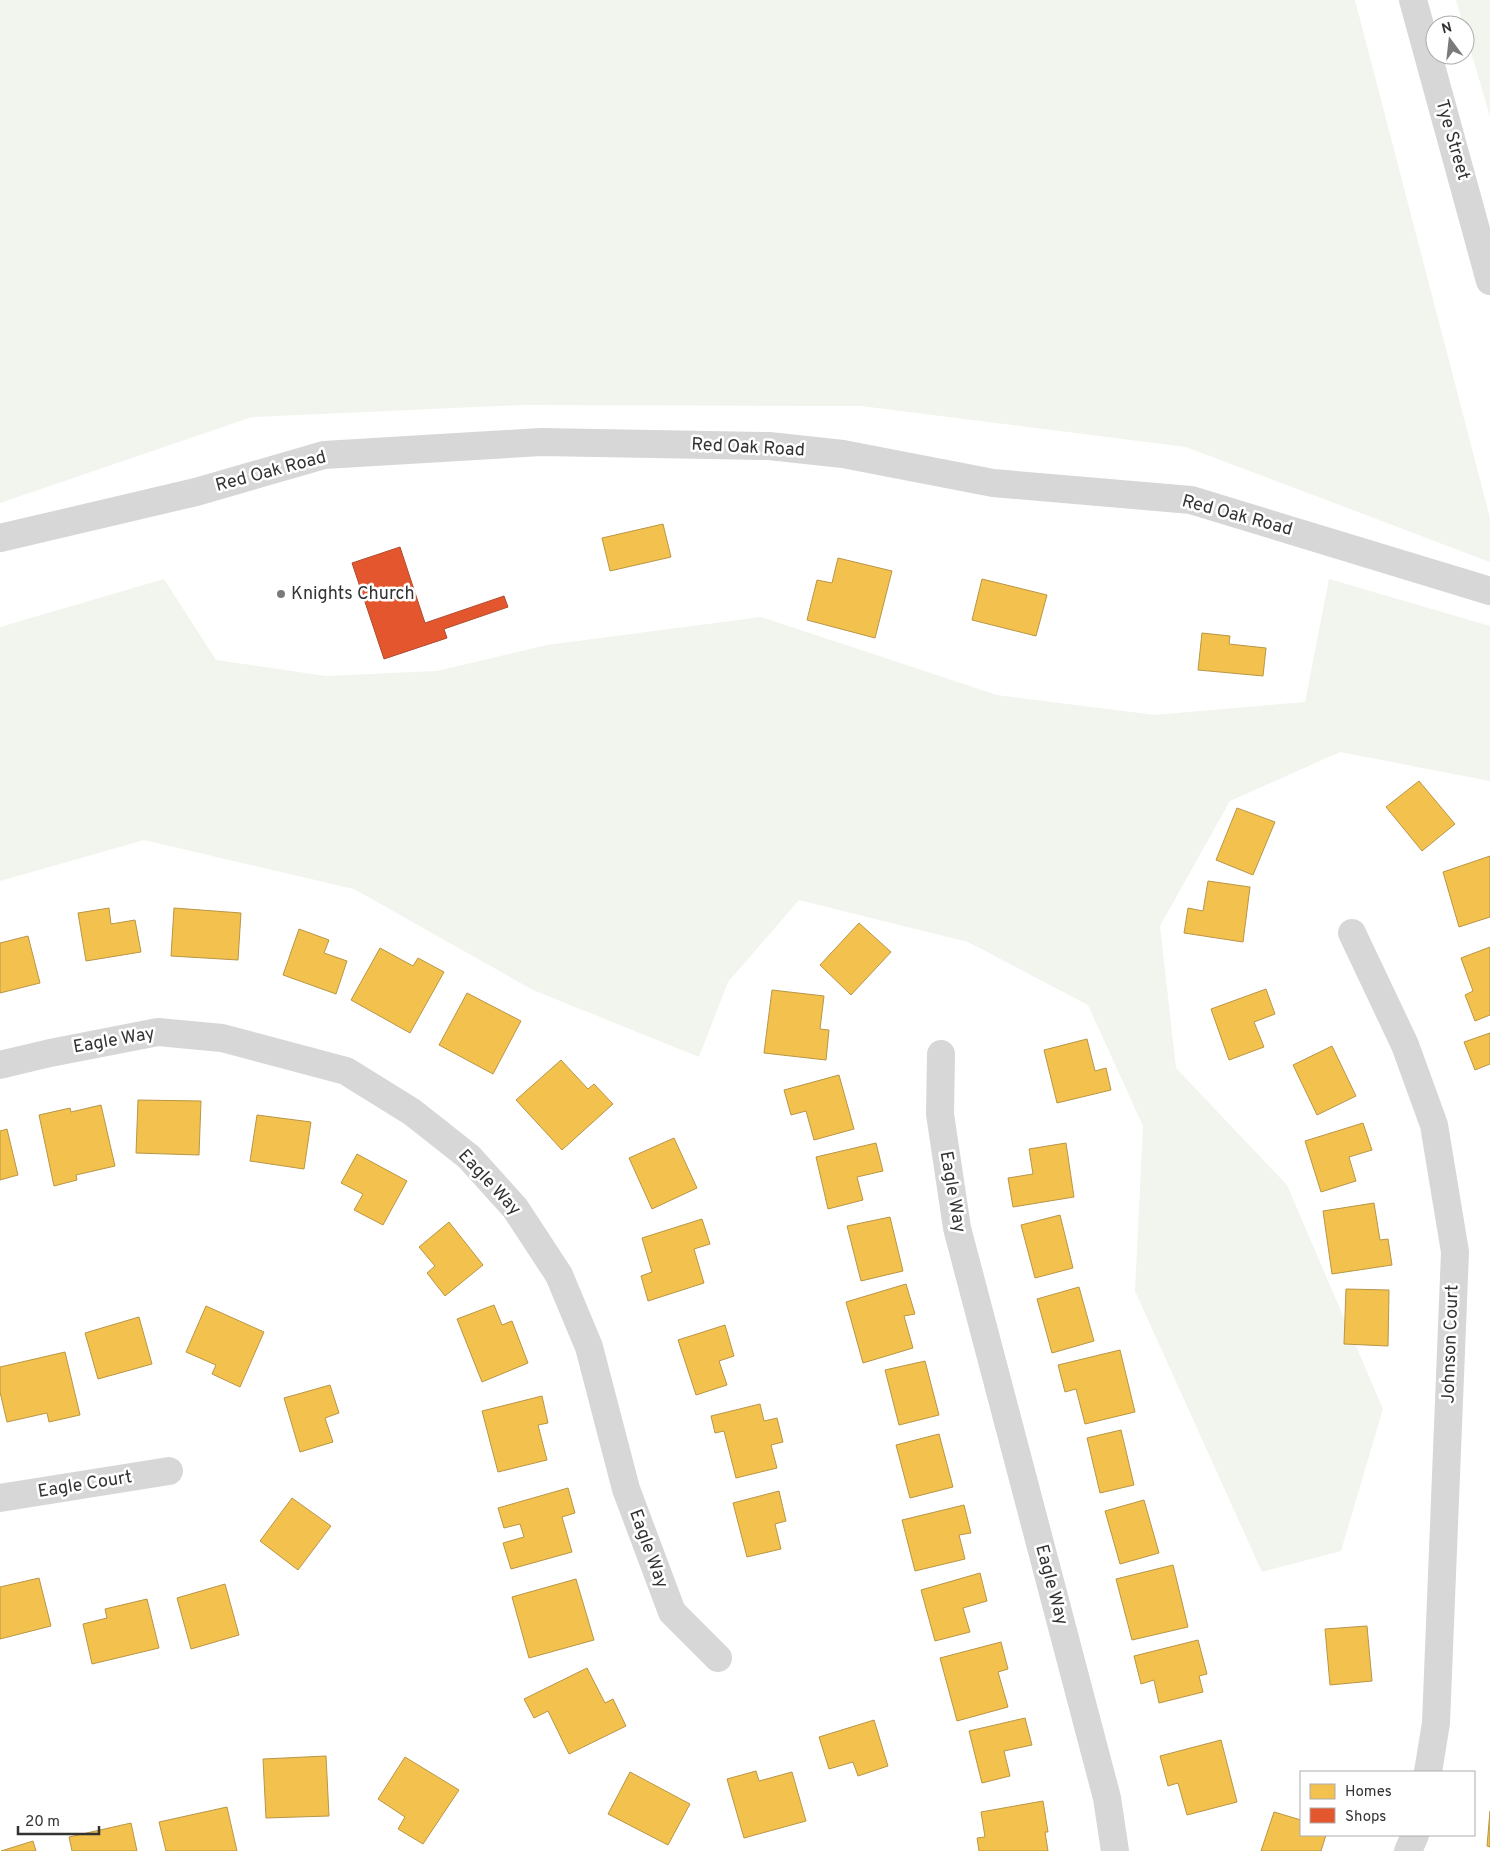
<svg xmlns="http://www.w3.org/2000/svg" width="1490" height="1851" font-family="Overpass,sans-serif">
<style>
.green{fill:#f1f5ed}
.homes{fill:#f2c14e;stroke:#b99646}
.shops{fill:#e4572e;stroke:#af4c30}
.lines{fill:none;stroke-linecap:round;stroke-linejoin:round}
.minor{stroke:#d7d7d7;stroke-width:28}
.tertiary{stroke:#d7d7d7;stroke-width:28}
.poi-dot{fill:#7a7a7a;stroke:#fff;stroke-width:2}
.labels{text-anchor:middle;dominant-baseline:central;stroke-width:5;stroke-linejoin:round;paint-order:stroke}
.street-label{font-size:18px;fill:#333;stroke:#fff}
.poi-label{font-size:18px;fill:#333;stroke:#fff;text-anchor:start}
</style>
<rect width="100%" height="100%" fill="#fff"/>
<path class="green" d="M0,0H1355L1490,518V562L1186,447L861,406L523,405L252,417L0,503Z
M1456,0H1490V117Z
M164,579L216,660L326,676L437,671L547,645L761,617L997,695L1155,715L1305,702L1329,579L1490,626V781L1340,752L1230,801L1160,926L1176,1068L1287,1185L1383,1409L1341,1551L1262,1572L1135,1291L1143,1126L1088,1005L968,942L799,900L728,982L699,1057L533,990L354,889L144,840L0,881V627Z"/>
<path class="homes" d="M663,524L671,557L610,571L602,538Z
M838,558L892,571L875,638L807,620L817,580L832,583Z
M982,579L1047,595L1036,636L972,620Z
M1202,633L1230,636L1229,644L1266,648L1263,676L1198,670Z
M1419,781L1455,824L1422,851L1386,807Z
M1237,808L1275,822L1253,875L1216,860Z
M1490,856V917L1459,927L1443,872Z
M1208,881L1250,887L1243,942L1184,933L1188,908L1203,911Z
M109,908L111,924L135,920L141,952L86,961L78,913Z
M174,908L241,913L238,960L171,956Z
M859,923L891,952L851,995L820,965Z
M299,929L329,940L324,953L347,961L336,994L283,975Z
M28,936L40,983L0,993V943Z
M1490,947V1015L1475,1021L1465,995L1473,991L1461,958Z
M380,948L413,966L418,958L444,972L410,1033L351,1000Z
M1266,989L1275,1014L1254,1022L1264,1047L1229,1060L1211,1009Z
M772,990L824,996L820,1029L829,1030L826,1060L764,1053Z
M467,993L521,1021L493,1074L439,1045Z
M1490,1033V1064L1475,1070L1464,1042Z
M1087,1039L1095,1071L1106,1068L1111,1090L1057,1103L1044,1050Z
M1332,1046L1356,1096L1317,1115L1293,1065Z
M561,1060L588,1089L594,1084L613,1104L562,1150L516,1100Z
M839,1075L854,1129L814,1140L806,1111L791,1115L784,1090Z
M138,1100L201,1101L199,1155L136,1153Z
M101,1105L115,1166L76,1175L77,1180L54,1186L39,1115L70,1108L71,1112Z
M257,1115L311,1122L304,1169L250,1161Z
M1363,1123L1372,1150L1349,1157L1356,1181L1321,1192L1305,1141Z
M7,1129L18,1175L0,1180V1131Z
M674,1138L697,1188L652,1209L629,1158Z
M876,1143L883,1171L857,1177L863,1200L828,1209L816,1157Z
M1066,1143L1074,1197L1013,1207L1008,1178L1033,1174L1029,1149Z
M357,1154L407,1181L383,1225L354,1210L363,1194L341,1183Z
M1374,1203L1380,1240L1388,1239L1392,1265L1332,1274L1323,1211Z
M1060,1215L1073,1268L1035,1278L1021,1225Z
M890,1217L903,1271L861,1281L847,1226Z
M702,1219L710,1244L694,1249L704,1283L648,1301L641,1276L652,1272L642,1238Z
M449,1222L483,1265L445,1296L427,1273L435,1266L419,1247Z
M906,1284L915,1314L904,1316L913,1348L863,1363L846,1302Z
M1079,1287L1094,1341L1052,1353L1037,1299Z
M1346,1289L1389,1290L1388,1346L1344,1344Z
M494,1305L502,1325L512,1321L528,1363L482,1382L457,1319Z
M206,1306L264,1332L240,1387L212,1374L216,1365L186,1352Z
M139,1317L152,1364L98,1379L85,1333Z
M725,1325L734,1356L719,1361L727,1385L696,1395L678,1340Z
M1120,1350L1135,1412L1085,1424L1076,1389L1065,1392L1058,1365Z
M65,1352L80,1415L49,1422L47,1413L7,1422L0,1392V1367Z
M925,1361L939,1415L899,1425L885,1370Z
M330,1385L339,1413L325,1418L333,1442L300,1452L284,1398Z
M542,1396L548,1423L538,1425L547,1460L498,1472L482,1411Z
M760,1404L764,1421L777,1418L783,1442L771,1445L777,1468L736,1478L724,1431L715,1433L711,1416Z
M1121,1430L1134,1485L1100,1493L1087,1438Z
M939,1434L953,1487L910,1498L896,1445Z
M568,1488L575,1513L562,1517L572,1552L511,1569L503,1543L524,1537L520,1524L504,1528L498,1508Z
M779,1491L786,1521L775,1524L781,1549L747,1557L733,1503Z
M292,1498L331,1526L298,1570L260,1541Z
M1144,1500L1159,1553L1120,1564L1105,1511Z
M964,1505L971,1533L959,1535L965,1559L915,1571L902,1520Z
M1173,1565L1188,1627L1132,1640L1116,1579Z
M980,1573L987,1601L963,1608L970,1632L935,1641L921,1590Z
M39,1578L51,1626L0,1639V1587Z
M576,1579L594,1640L529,1658L512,1597Z
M225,1584L239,1635L191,1649L177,1598Z
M147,1599L159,1648L92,1664L83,1624L107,1618L105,1609Z
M1367,1626L1372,1681L1330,1685L1325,1629Z
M1198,1640L1207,1674L1199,1676L1203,1692L1159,1703L1154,1680L1141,1684L1134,1656Z
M1001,1642L1008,1669L998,1672L1008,1707L957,1721L940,1658Z
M587,1668L605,1703L613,1699L626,1726L569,1754L548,1711L534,1718L524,1699Z
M1025,1718L1032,1745L1004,1751L1010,1776L982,1783L969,1731Z
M874,1720L888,1766L858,1776L853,1762L829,1769L819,1737Z
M1221,1740L1237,1802L1187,1815L1178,1783L1168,1786L1160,1756Z
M326,1756L329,1816L266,1818L263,1759Z
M405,1757L459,1790L423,1844L398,1829L405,1817L378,1799Z
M756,1771L759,1781L792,1772L806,1821L744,1838L727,1779Z
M630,1772L690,1804L668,1845L608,1814Z
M1043,1801L1048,1832H1045L1048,1851H979L977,1838L985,1837L981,1812Z
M227,1807L237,1851H166L159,1822Z
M1490,1811V1847L1487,1846Z
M1274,1812L1301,1820V1835H1326L1321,1851H1261Z
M131,1823L137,1851H72L69,1837Z
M33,1841L36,1851H1Z"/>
<path class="shops" d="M400,547L425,623L504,596L508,607L444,629L447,638L384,659L352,563Z"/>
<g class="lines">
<path class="minor" d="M1352,933L1405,1045L1434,1125L1455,1252L1436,1723L1428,1772
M941,1054L940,1114L957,1228L1107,1798L1115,1851
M0,1065L50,1053L158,1032L222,1038L346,1071L412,1112L469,1157L515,1208L559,1275L589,1347L626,1489L672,1612L718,1658
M0,1498L169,1471
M1408,1851L1415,1835"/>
<path class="tertiary" d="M1413,0L1490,281
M0,538L196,492L324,455L541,442L769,446L843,454L993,483L1191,500L1490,591"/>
</g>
<circle class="poi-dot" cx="281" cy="594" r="5"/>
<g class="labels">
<g class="street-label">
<text transform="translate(1452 140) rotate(74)">Tye Street</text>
<text transform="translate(748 448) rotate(3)">Red Oak Road</text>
<text transform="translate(271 472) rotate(-15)">Red Oak Road</text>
<text transform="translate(1237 516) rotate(15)">Red Oak Road</text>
<text transform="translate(114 1041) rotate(-10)">Eagle Way</text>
<text transform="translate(489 1183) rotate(47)">Eagle Way</text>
<text transform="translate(952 1192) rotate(80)">Eagle Way</text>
<text transform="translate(1451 1344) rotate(-88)">Johnson Court</text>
<text transform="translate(85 1485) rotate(-9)">Eagle Court</text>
<text transform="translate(648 1549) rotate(70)">Eagle Way</text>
<text transform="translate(1051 1585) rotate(75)">Eagle Way</text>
</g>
<g class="poi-label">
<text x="291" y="594">Knights Church</text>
</g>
</g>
<rect x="1300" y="1771" width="175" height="65" fill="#ffffff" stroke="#adadad"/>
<rect x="1310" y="1784" width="25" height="15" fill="#f2c14e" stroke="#adadad"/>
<text x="1345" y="1796" font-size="15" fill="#333333">Homes</text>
<rect x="1310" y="1808" width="25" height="15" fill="#e4572e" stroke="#adadad"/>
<text x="1345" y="1821" font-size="15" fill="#333333">Shops</text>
<g transform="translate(1450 40) rotate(345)"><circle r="24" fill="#ffffff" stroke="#adadad"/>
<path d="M0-4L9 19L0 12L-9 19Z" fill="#7a7a7a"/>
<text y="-8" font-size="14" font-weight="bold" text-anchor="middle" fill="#333333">N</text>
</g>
<path d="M18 1826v8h81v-8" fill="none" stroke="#333333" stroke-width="2.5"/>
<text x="25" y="1826" font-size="15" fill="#333333" stroke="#ffffff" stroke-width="4" paint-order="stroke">20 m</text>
</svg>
